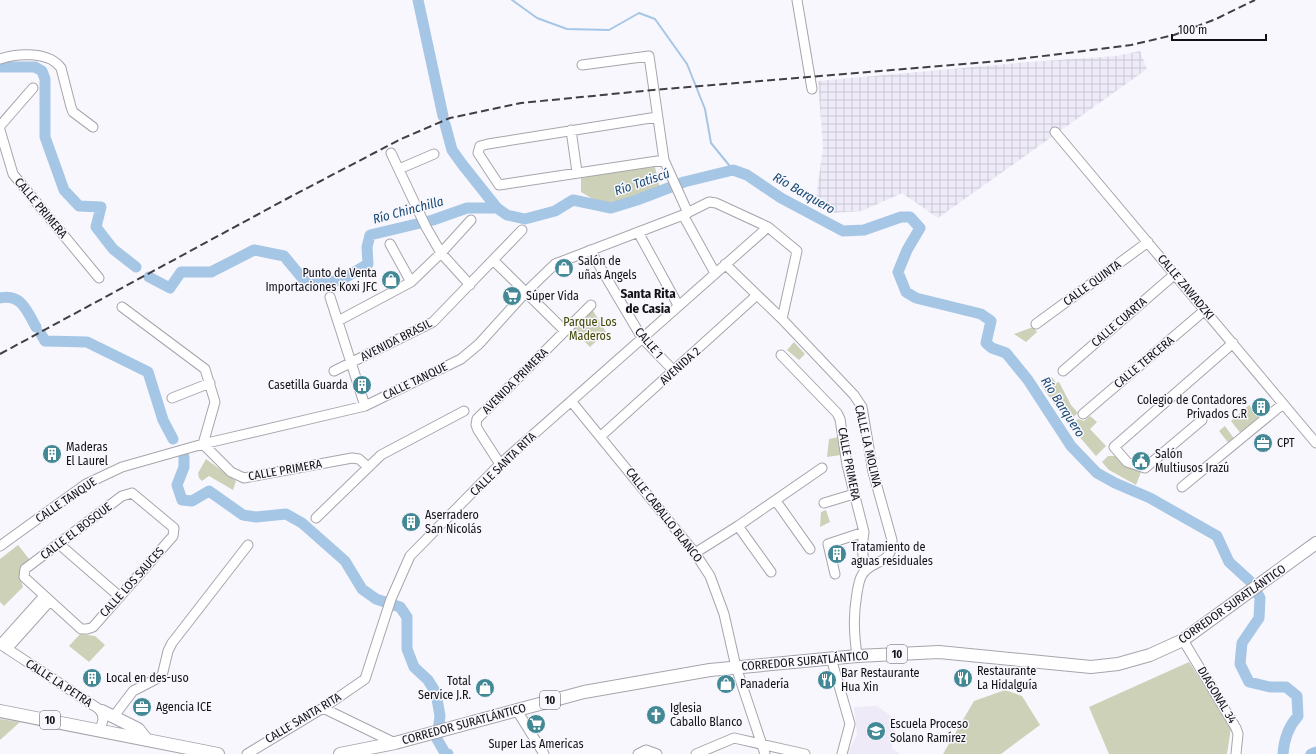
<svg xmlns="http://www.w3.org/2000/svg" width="1316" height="754" font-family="'Fira Sans Condensed',sans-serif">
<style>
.built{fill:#eeeaf8}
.industrial{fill:url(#industrial-grid)}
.green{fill:#cdd1b8}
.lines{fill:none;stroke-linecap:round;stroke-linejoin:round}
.stream{stroke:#a6c6e5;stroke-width:2}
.river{stroke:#a6c6e5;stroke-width:11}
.minor-casing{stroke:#a7a5ab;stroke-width:11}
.major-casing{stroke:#a7a5ab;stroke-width:14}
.minor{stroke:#fff;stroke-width:9}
.major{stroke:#fff;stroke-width:12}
.rail{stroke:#413f43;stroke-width:2;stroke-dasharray:8 4;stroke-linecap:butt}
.labels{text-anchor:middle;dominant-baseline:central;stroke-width:3;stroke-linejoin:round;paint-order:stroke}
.shield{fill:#f9f7fe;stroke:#57565a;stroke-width:1}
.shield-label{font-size:11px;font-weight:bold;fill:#121114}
.street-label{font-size:12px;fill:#121114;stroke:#f9f7fe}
.poi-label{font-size:12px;fill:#121114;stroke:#f9f7fe;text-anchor:start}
.park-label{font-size:12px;fill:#414700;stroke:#f9f7fe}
.water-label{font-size:13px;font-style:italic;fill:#194a73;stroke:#f9f7fe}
.neighbourhood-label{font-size:13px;font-weight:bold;fill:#121114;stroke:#f9f7fe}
</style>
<defs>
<pattern id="industrial-grid" width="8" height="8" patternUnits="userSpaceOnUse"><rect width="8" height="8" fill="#eeeaf8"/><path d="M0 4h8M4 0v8" fill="none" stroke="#cbc8d4"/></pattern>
</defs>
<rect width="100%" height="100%" fill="#f9f7fe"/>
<path class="built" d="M877,706L897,720L892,748L900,754H847L857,735L854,707Z"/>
<path class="industrial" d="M1140,51L1147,69L938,218L902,193L862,211L832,213L815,206L823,147L818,81L1028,62L1116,56Z"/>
<path class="green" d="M655,167L661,193L613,211L581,192V178L623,170Z
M592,309L606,332L590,347L572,329Z
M1033,327L1037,332L1026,342L1014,334Z
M794,342L805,354L799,360L787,350Z
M1052,377L1056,383L1059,382L1071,405L1078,413L1070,420L1064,410L1060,412L1041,385Z
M1249,405L1261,418L1242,435L1231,421Z
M1090,416L1097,422L1090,429L1106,446L1096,456L1070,426L1078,419L1084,421Z
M1225,426L1235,440L1230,445L1219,431Z
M839,437L841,455L827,457L829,439Z
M1108,456H1118L1126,466L1141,472L1136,485L1109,470L1102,462Z
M206,459L236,481L233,490L209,476L202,481L199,478L198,473Z
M826,510L830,522L820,527L821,512Z
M18,545L30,560C19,572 18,572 23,587L4,606L0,602V559Z
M80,634L95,636L105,645L89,662L69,646Z
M1189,662L1231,728L1227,754H1109L1089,707Z
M1005,690L1022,696L1040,725L1001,754H943L974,701Z
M0,719L20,722L0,740Z"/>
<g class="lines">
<path class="stream" d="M512,0L537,18L567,29L609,30L639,13L655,19L687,64L705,109L711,143L733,170"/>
<path class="river" d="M418,0L443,116
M0,67H35L42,71L45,79V137L64,190L79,206L101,207L96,227L113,249L136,267
M445,124L452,150L462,164L497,208L507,215L525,219L555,211L573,200L611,208L637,200L684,182L733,170L747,175L781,198L843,231L864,230L901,217H910L920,228L907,250L898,272L906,292L916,298L981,314L991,321L986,343L992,348L1006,353L1028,380L1071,446L1097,473L1115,483L1150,498L1217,536L1229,562L1252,583L1260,598L1259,618L1242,643L1240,664L1249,682L1270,687H1286L1297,696L1298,716C1288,727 1284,739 1283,754
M149,277L170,288L181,272H211L254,250L284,256L308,285L341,280L368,264L367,247L370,235L433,220L467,208H497
M0,298C21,293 27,311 36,327
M41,334L45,341L87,342L148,372L163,420L173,439
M184,457V467L177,485L182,500L192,501L209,491L243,515L256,517L286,514L302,523L345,561L362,589L376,599L400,607L407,617V649L414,667L428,680L436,693L440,716L437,739L445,753L448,754
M1311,754L1316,752"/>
<defs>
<path id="minor" d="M797,0L812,89
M0,59C17,53 49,51 61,68L71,107L73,112L93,127
M582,65L649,56L664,160L688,213
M657,117L488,144L480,146L478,153L499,185L664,160
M0,126L33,88
M0,130L13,174L99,278
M571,130L577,172
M1055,132L1316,443
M391,153L426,227L441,253L470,285
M399,169L434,154
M683,215L715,273
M638,232L678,305
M390,244L411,282
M590,250L642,338L674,371
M493,260L565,331
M725,264L782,319
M330,297L365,406
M122,307L205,369L215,402L203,444L231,472L244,478L352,458L359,459L368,467
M338,321L411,282L441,253L471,220
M1036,324L1148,242
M781,355L837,413L840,419L847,465L864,532L862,547L865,571
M334,371L433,322L522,230
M1063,371L1175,274
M172,398L210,383
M571,401L695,553L710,576L724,614L736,667L765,754
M1083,414L1205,310
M1202,420L1145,468L1127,462L1114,447L1233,343
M601,436L757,295
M500,464L478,430L476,425L477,419L591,305
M1182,487L1283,404
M132,493L174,528L173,536L93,627L87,629H81L24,577L25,569L122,496Z
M776,501L810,549
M824,503L854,494
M316,518L381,455L464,411
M738,526L771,572
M59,544L120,597
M0,546L86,484L122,467L203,444L365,406L461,359L479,344L525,293L555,264L683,215L709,202L716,203L768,227L797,251L782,319L854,395L862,407L873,472L892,540C893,566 871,559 862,575C859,580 858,587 857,593C853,616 854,633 857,656
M695,553L738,526L822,468
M835,574L828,544L864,532
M1183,640L1236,728L1238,734L1236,754
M0,644L102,711L103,720L100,730
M1,644L44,596
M7,649L50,601
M831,658L850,724L842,754
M323,708L395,743
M516,709L544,754
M114,716L133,691L162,676L168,651L172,643L248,545
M247,754L323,708L365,679L391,599L410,556L500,464L768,227
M638,754L646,750L657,754
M696,754L734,738L805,754"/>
<path id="major" d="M0,711L218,754
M102,711L138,729L146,739
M340,754L395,743L584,692L710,670L857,656L939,652L1091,667L1118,664L1150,655L1183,640L1316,543"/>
</defs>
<use href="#minor" class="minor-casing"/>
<use href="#major" class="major-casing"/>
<use href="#minor" class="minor"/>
<use href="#major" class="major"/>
<path class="rail" d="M0,354L290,197L401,139L450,118L521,103L653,90L1011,60L1131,45L1174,35L1216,19L1255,0"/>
</g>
<defs>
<symbol id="shop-disc" viewBox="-11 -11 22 22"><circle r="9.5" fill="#438895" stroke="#f9f7fe"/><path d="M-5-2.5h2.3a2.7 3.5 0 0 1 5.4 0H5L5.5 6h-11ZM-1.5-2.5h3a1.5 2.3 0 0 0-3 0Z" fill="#fff"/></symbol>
<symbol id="supermarket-disc" viewBox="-11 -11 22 22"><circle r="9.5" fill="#438895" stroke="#f9f7fe"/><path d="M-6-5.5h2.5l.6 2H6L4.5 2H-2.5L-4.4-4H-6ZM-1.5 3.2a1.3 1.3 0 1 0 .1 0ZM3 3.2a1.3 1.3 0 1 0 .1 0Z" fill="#fff"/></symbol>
<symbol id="building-disc" viewBox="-11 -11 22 22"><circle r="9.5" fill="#438895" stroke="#f9f7fe"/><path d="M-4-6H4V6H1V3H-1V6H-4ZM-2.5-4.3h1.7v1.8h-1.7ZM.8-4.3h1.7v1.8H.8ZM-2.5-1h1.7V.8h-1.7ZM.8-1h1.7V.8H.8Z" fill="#fff"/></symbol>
<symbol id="office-disc" viewBox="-11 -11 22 22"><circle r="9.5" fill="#438895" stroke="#f9f7fe"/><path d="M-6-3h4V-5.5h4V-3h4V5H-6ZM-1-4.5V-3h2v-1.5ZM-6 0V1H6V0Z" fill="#fff"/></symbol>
<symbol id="civic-disc" viewBox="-11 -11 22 22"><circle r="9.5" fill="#438895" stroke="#f9f7fe"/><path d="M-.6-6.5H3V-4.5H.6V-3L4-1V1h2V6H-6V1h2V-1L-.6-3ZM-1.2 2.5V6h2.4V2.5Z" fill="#fff"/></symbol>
<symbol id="restaurant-disc" viewBox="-11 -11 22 22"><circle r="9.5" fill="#438895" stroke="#f9f7fe"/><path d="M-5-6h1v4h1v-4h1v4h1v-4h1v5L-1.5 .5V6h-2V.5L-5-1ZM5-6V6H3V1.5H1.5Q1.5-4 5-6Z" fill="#fff"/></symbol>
<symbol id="church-disc" viewBox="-11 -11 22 22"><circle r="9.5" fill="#438895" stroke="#f9f7fe"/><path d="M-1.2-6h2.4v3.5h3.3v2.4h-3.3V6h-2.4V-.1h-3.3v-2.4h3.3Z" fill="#fff"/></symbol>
<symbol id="school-disc" viewBox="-11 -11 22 22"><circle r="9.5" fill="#438895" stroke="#f9f7fe"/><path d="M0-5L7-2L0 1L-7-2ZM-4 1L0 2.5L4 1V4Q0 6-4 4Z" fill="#fff"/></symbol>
</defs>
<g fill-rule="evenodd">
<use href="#shop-disc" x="553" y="257" width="22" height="22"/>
<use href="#shop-disc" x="380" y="269" width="22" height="22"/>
<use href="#supermarket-disc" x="501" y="285" width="22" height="22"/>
<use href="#building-disc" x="351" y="374" width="22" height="22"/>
<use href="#building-disc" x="1250" y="396" width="22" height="22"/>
<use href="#office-disc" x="1252" y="432" width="22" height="22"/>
<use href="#building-disc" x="41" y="443" width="22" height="22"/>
<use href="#civic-disc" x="1130" y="450" width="22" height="22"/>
<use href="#building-disc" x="400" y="511" width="22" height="22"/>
<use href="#building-disc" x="826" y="543" width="22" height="22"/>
<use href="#building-disc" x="81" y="667" width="22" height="22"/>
<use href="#restaurant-disc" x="952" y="667" width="22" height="22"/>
<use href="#restaurant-disc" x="816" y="669" width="22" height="22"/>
<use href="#shop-disc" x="715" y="673" width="22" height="22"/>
<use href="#shop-disc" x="474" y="677" width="22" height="22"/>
<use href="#office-disc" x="131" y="696" width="22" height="22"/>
<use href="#church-disc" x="645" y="704" width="22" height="22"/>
<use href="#supermarket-disc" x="525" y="713" width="22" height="22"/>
<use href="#school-disc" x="865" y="720" width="22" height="22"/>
</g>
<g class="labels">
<g class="shield">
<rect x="887" y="645" width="20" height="18" rx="3"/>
<rect x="540" y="691" width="20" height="18" rx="3"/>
<rect x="40" y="711" width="20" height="18" rx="3"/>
</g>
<g class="shield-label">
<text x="897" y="654">10</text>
<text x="550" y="700">10</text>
<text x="50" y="720">10</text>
</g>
<g class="street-label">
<text transform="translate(41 208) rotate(50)">CALLE PRIMERA</text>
<text transform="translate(1092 283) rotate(-36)">CALLE QUINTA</text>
<text transform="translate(1186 287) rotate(50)">CALLE ZAWADZKI</text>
<text transform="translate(1119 322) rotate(-41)">CALLE CUARTA</text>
<text transform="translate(396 340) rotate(-27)">AVENIDA BRASIL</text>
<text transform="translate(649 343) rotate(50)">CALLE 1</text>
<text transform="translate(1144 362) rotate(-40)">CALLE TERCERA</text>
<text transform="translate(680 366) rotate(-42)">AVENIDA 2</text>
<text transform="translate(415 381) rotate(-26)">CALLE TANQUE</text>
<text transform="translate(515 381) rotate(-45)">AVENIDA PRIMERA</text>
<text transform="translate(868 446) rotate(77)">CALLE LA MOLINA</text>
<text transform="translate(503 464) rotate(-44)">CALLE SANTA RITA</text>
<text transform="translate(849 464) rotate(79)">CALLE PRIMERA</text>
<text transform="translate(285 470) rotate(-10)">CALLE PRIMERA</text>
<text transform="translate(66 500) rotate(-34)">CALLE TANQUE</text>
<text transform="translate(664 515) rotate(52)">CALLE CABALLO BLANCO</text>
<text transform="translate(76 531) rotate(-37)">CALLE EL BOSQUE</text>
<text transform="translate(132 582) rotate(-48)">CALLE LOS SAUCES</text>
<text transform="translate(1232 604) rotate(-35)">CORREDOR SURATLÁNTICO</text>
<text transform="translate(805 661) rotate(-5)">CORREDOR SURATLÁNTICO</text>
<text transform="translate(59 683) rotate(33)">CALLE LA PETRA</text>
<text transform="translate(1217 695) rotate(59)">DIAGONAL 34</text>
<text transform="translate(303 718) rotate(-31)">CALLE SANTA RITA</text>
<text transform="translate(464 724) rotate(-15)">CORREDOR SURATLÁNTICO</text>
</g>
<g class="poi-label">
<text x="578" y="261">Salón de<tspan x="578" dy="14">uñas Angels</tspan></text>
<text x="377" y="273" text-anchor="end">Punto de Venta<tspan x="377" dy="14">Importaciones Koxi JFC</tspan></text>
<text x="526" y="296">Súper Vida</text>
<text x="348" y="385" text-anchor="end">Casetilla Guarda</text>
<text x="1247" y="400" text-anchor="end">Colegio de Contadores<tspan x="1247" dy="14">Privados C.R</tspan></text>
<text x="1277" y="443">CPT</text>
<text x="66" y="447">Maderas<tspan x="66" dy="14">El Laurel</tspan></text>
<text x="1155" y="454">Salón<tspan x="1155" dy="14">Multiusos Irazú</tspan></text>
<text x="425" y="515">Aserradero<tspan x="425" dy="14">San Nicolás</tspan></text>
<text x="851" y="547">Tratamiento de<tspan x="851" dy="14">aguas residuales</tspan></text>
<text x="977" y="671">Restaurante<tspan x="977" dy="14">La Hidalguía</tspan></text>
<text x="841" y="673">Bar Restaurante<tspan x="841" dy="14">Hua Xin</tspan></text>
<text x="106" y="678">Local en des-uso</text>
<text x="471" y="681" text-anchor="end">Total<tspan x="471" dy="14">Service J.R.</tspan></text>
<text x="740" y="684">Panadería</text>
<text x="156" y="707">Agencia ICE</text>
<text x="670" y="708">Iglesia<tspan x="670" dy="14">Caballo Blanco</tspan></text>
<text x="890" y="724">Escuela Proceso<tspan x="890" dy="14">Solano Ramírez</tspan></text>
<text x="536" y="744" text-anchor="middle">Super Las Americas</text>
</g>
<g class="park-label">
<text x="590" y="322">Parque Los<tspan x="590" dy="14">Maderos</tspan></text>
</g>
<g class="water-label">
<text transform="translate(642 182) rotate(-19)">Río Tatiscú</text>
<text transform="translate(804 193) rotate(30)">Río Barquero</text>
<text transform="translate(408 210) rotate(-15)">Río Chinchilla</text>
<text transform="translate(1063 407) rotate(57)">Río Barquero</text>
</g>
<g class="neighbourhood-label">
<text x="648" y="293">Santa Rita<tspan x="648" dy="15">de Casia</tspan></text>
</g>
</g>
<path d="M1172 34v6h94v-6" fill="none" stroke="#121114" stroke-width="2"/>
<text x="1178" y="34" font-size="12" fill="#121114" stroke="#f9f7fe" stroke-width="3" paint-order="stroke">100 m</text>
</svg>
